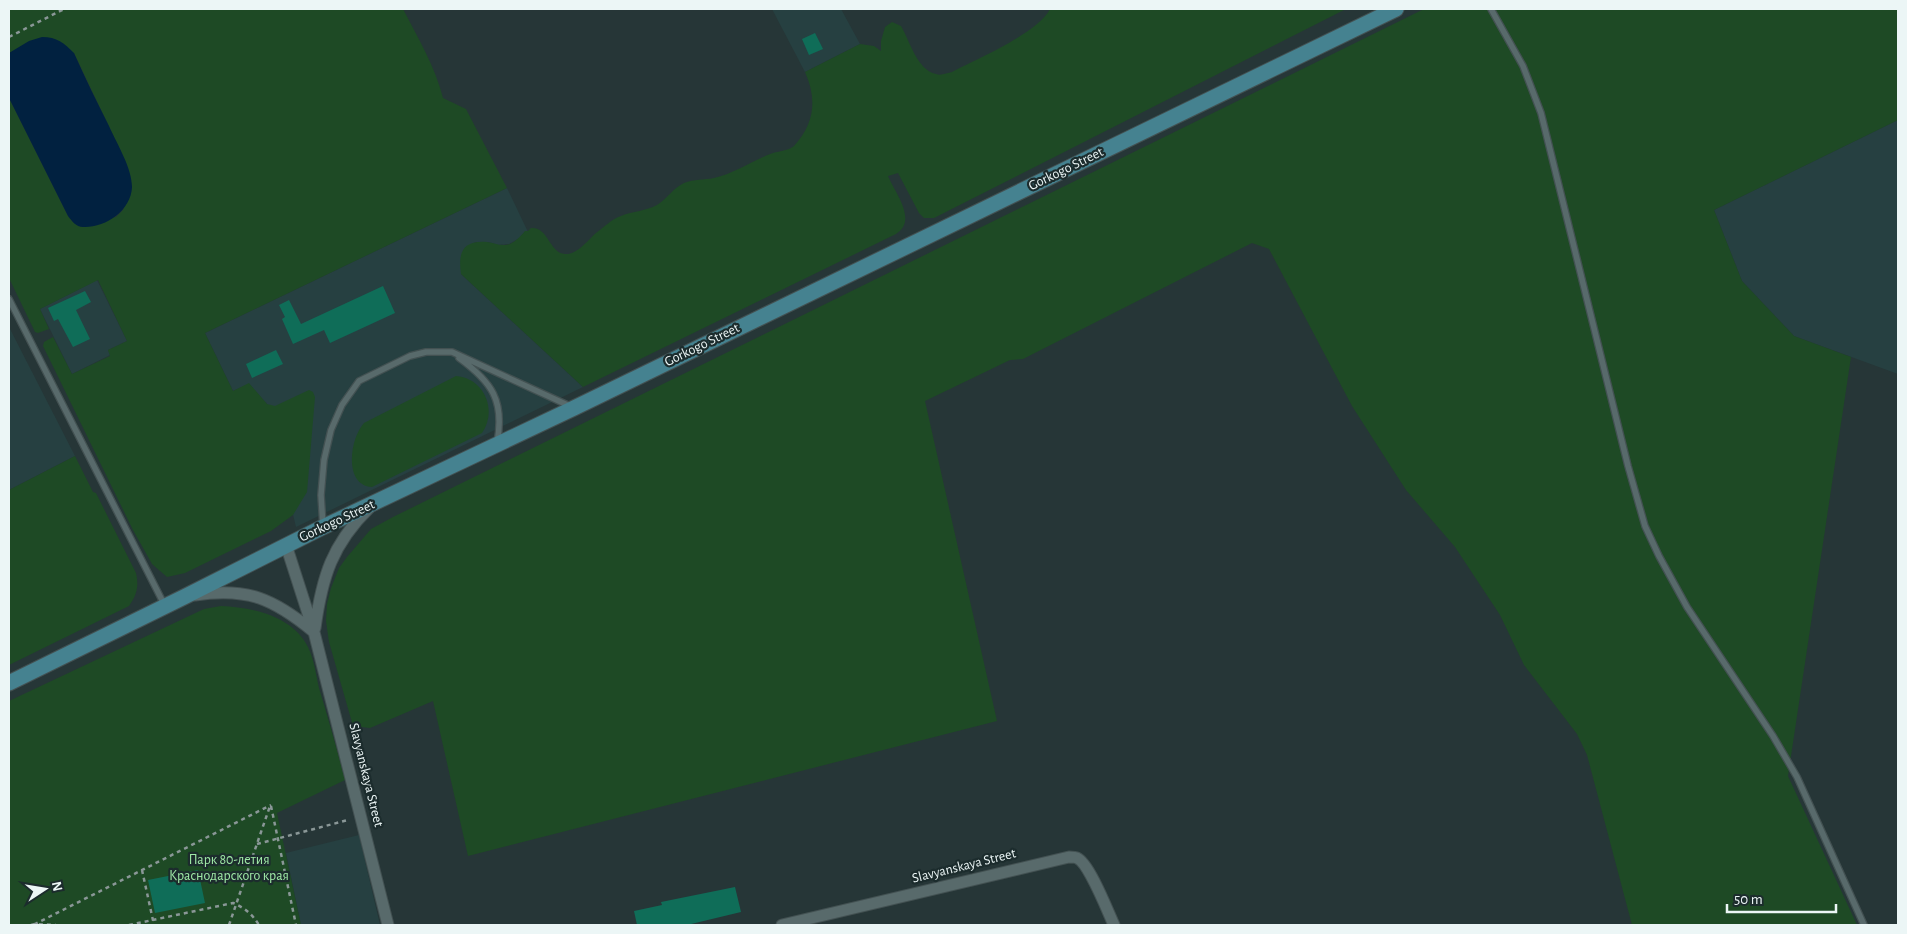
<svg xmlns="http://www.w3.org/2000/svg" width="1907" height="934" font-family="'Alegreya Sans',sans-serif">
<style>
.built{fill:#264041}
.green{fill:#1e4a25}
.water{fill:#012140}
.building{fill:#0f6d58}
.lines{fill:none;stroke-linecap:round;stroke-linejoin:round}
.lane-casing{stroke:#435152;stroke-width:8}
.street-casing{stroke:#435152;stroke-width:13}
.secondary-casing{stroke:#435152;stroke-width:17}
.path{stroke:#8a9797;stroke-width:2.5;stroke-dasharray:4 4;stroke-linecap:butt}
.lane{stroke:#586a6b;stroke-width:5.5}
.street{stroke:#586a6b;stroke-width:11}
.secondary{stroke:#458290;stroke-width:15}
.labels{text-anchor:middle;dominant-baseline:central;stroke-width:4.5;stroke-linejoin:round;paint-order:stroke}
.street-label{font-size:14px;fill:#ecf6f6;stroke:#1c2c2d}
.park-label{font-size:14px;fill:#9fe9a6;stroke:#1c2c2d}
</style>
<rect width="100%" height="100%" fill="#263637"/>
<path class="built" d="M772,9H841L860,44L805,72Z
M1898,120V374L1794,336L1742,281L1714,210Z
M507,188L528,232H525L518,239L509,244L498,245L488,242H476L466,247L461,274L583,387L296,527L267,404L249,384L233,391L205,333Z
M97,280L127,341L108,350L110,355L72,374L40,309Z
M9,327L75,456L9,490Z
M359,835L380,925H301L286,853Z"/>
<path class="green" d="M9,9H403C418,38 435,66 443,98L466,109L507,188L205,333L233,391L249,383L267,404L275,406L309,390L313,392L315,397L307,492L293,515L271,531L185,573L167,577L152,564L133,530L43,346L44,342L53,337L72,374L110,356L108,350L127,341L98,280L40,309L49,329L38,333L35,332L9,278V98L68,216L74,223L116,217L123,210L132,188L126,163L74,53L10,52L9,53Z
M1050,9H1346L934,218H924L919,213L898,173L888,176C895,193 918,220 896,234L583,387L461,274C458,253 462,240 487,242C495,243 501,247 510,244C516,241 521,236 525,231H528L531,228C549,227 549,253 565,254C577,255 588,240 596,233C604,227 612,219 621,216C633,211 646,211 657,205C667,199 673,188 684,183C694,179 704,180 714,178C734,174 753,160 773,153C780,151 790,150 794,146C815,123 817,99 805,72L860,44L874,46L881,51V41L885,27L892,22L901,26C910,41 917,70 936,74C941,76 947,73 952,72C977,59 1038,33 1050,9Z
M1424,9H1898V120L1714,210L1742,281L1794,336L1851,357L1788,776L1857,925H1632L1587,755L1577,734L1524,665L1500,615L1455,547L1406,490L1352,406L1269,249L1252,243L1023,359L1010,360L925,401L997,721L468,856L433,701L370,728L353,726L329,642L326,621L327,604L331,588L339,568L347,557L371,529L393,517Z
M456,376C484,378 498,410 482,433L372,487C343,485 350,438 364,423Z
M75,456L93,492L96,493L136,573C139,586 137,595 129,606L9,665V490Z
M221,606C251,607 293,616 308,647C314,659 316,675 319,688C328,718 337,749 345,780L277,813L301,925H9V701L204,609Z"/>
<path class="water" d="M42,37C57,37 64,43 74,53C85,78 97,102 109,126C117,144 132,168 132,187C131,211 105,228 83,227C76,227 72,221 68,216L9,98V53L29,41Z"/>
<path class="building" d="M815,33L823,49L809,55L802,39Z
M383,286L395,313L330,343L324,330L293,344L282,319L285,317L279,305L289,300L301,324Z
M85,291L91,302L76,310L90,339L73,347L58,319L54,321L48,308Z
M276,350L283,364L252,378L246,364Z
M198,870L205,903L155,913L148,880Z
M735,887L741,912L687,925H637L634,911L662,905L661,902Z"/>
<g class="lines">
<defs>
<path id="lane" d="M1491,9L1523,66L1541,113L1628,466L1645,526L1659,556L1687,607L1773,736L1797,777L1864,925
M9,299L164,604
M459,358C492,382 505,401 497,443
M323,526L321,495L324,460L331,430L342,405L359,381L410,356L426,352H452L572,407"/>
<path id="street" d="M286,545L314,632L388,925
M195,595C248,587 274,599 314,632
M315,628C322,577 332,544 370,507
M782,925L1069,857C1072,857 1075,857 1077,858C1089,863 1108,912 1114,925"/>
<path id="secondary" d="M9,683L186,596L323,527L574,408L1396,9"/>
</defs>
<use href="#lane" class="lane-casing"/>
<use href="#street" class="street-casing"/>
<use href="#secondary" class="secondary-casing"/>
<path class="path" d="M9,37L64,9
M271,806L296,925
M257,844L348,820
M142,870L154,925
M31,925L35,924L56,925
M35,925V924L271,805
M129,925L233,903C245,908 252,914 259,925
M229,925L270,806"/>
<use href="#lane" class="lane"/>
<use href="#street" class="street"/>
<use href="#secondary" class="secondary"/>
</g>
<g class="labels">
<g class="street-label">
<text transform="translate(1066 169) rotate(-26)">Gorkogo Street</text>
<text transform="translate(702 345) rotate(-26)">Gorkogo Street</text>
<text transform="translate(337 521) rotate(-25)">Gorkogo Street</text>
<text transform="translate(366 775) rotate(76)">Slavyanskaya Street</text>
<text transform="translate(964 866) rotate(-14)">Slavyanskaya Street</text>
</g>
<g class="park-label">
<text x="229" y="860">Парк 80-летия<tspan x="229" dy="16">Краснодарского края</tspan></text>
</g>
</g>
<rect width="1907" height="934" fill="none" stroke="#ecf6f6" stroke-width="20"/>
<g transform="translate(45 889) rotate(78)" stroke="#1c2c2d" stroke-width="4" paint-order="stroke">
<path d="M0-4L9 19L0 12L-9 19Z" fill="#ecf6f6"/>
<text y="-8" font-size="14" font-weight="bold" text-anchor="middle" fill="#ecf6f6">N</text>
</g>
<path d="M1727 904v8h109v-8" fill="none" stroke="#ecf6f6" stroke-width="2.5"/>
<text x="1734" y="904" font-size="15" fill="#ecf6f6" stroke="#1c2c2d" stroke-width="4" paint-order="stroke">50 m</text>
</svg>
